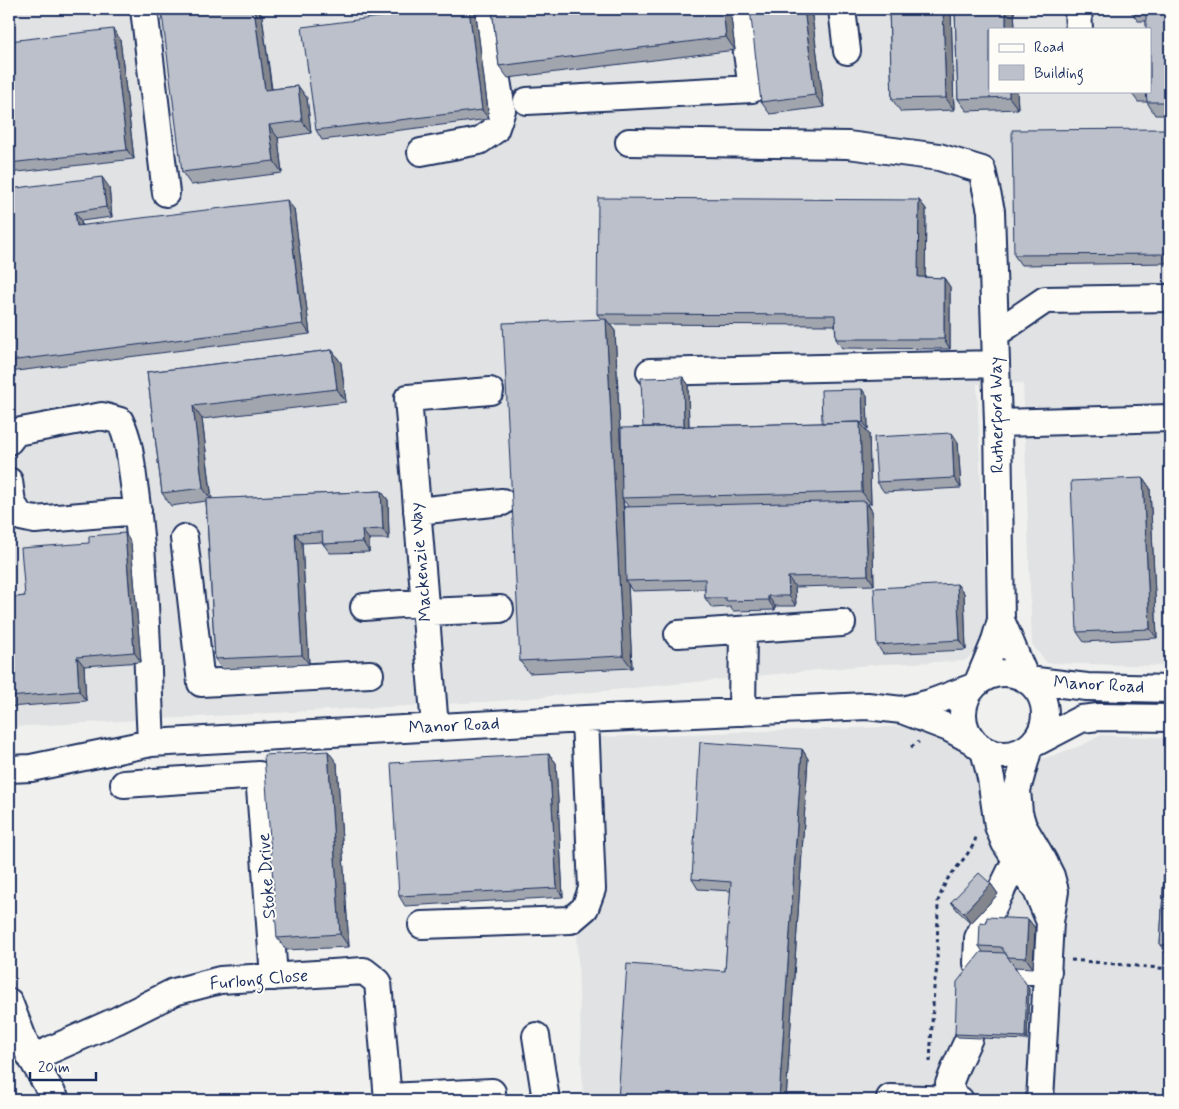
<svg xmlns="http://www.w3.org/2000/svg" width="1179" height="1109" font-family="Mynerve,sans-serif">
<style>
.built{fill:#e0e2e3;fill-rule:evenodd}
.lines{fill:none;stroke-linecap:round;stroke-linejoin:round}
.minor-casing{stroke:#1b2f5e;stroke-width:30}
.path{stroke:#1b2f5e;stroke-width:3;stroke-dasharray:4 4;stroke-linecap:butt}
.minor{stroke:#fdfcf7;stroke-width:26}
.wall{fill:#a1a5ae;stroke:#1b2f5e;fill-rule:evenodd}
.shaded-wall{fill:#83868d;stroke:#1b2f5e}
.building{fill:#bbc0ca;stroke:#1b2f5e}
.labels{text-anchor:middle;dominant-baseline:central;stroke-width:4;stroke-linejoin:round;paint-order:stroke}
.street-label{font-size:18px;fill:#1b2f5e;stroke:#fdfcf7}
</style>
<rect width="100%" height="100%" fill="#f0f0ee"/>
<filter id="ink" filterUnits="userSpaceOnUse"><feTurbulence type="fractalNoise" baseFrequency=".02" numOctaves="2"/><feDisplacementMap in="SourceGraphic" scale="10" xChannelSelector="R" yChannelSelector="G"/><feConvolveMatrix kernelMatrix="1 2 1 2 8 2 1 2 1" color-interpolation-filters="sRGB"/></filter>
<g filter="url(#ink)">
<path class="built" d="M9,9H1170V666L1047,663L1032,644L1023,383L977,384L987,643L964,661L880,664L500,701L9,727ZM990,29H1150V91H990Z
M914,726L964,750L1013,769L1083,745L1101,735L1170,738V1100H583L570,738Z"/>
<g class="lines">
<defs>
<path id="minor" d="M144,9L166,193
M842,9L847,51
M1078,9L1079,29
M527,101L752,89L741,9
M629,142L848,145L939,157L982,170L991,211L998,423L1001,620L994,644L978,682
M421,152L479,141L495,130L502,110L485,9
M995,334L1045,300L1170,298
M650,372L996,364
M998,423L1170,418
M9,441L16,432L102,416L120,421C131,443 131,467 135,491C146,575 147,659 151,743
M9,481L12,503L21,517L35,520L138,511
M417,511L502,502
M184,538L201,683L370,674
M364,607L425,602
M425,612L500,609
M1001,620L1026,679
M678,634L842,623
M963 714a41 41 0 1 1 82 0a41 41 0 1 1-82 0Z
M1028,680L1087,687L1170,689
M902,710L930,703L973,687
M742,712L743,630
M435,727L408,398L490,391
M1033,744L1081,719L1099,717L1170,718
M1029,747L1017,790L1019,813L1023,826L1043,860L1051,876L1055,891L1050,922L1040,1100
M984,750L991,778L998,826L1005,843L1037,891L1050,922
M9,769L31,768L151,743L585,719L867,706L902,710L949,728L971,740
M124,784L259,775L274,977
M422,925L571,920L585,908L592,889L585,719
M977,963L978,938L1016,860
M1017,971H1048
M9,1002L29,1054L56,1100
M536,1036L546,1100
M32,1058L118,1020L174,992L220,980L364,971L378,982L388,1100
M388,1097L492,1092
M890,1098L960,1100
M956,1100L949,1084L956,1066L969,1038"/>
</defs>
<use href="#minor" class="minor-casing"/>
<path class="path" d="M911,747L919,742
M1071,960L1170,969
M930,1062L934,988L937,967L938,901L946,881L966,856L974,844L976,837"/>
<use href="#minor" class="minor"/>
</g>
<path class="wall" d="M208,9H258L262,16L272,89L298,86L307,98L311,133L278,138L282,173L191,185L182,172Z
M492,9H730L735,50L508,78L499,66Z
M811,9L824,107L770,114L761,102Z
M889,9H951L954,110L901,112L892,99Z
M955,9H1014L1015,29L990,91H1017L1018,109L967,111L958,99Z
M1129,9H1170V115H1155L1147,102H1138L1130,91H1150L1146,21H1138Z
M476,15L489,119L322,140L316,130Z
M120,39L134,159L9,173V41Z
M1170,129V263L1021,265L1014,255Z
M109,187L112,217L81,221L82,226L294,209L310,334L9,372V189Z
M919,200L926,209L925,277L944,278L950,287V349L842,348L836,339L835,325L610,324L615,331L621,452L643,427L683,377L688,384L689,426L822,423L867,396L868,429H865L869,434L871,504H868L872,511L874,585L795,587L796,606H775V610L733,611L730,607L712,608L705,598V589L632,591L628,584L632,668L529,673L520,661L601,319L597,314ZM623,500L629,507H624Z
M332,350L341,363L346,402L202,419L212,499L381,491L388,500L389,539H369V552L330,553L323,544V542L302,543L309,664L222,669L215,659L206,501L171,506L162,493L147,372Z
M958,442L961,488L884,492L877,482Z
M1143,478L1150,488L1157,638L1084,642L1077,632Z
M131,543L141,662L84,666L86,701L9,707V598L25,596Z
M957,584L964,593L966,650L883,654L877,645Z
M802,749L808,759L786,1100H618L725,971L731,891L698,889L692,879Z
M549,754L556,763L563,897L405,906L399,896Z
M337,763L349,947L286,950L277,938Z
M1170,769V955L1166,954L1160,945Z
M991,884L998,894L971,923L958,911L951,902Z
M1028,919L1035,928L1033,968L1015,967L1029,989L1027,1040L958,1037L955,1034L983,952L979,946L986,923Z"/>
<path class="shaded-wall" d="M254,9H258L262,16L273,102L265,90Z
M469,9H471L476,15L489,119L482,110Z
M723,9H730L735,50L726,37Z
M804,9H811L824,107L815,95Z
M943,9H951L954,110L946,98Z
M1006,9H1014L1015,29H1006Z
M113,29L120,39L134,159L127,150Z
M298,86L307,98L311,133L302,121Z
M1009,91H1017L1018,109L1009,97Z
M269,125L278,138L282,173L274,161Z
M102,177L109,187L112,217L106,207Z
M287,200L294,209L310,334L303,324Z
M919,200L926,209L925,287L918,277Z
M75,212L81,221L83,236L77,226Z
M944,278L950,287V349L944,339Z
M606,319L615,331L623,498H622L623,500L627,581H626L628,584L632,668L623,656Z
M332,350L341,363L346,402L337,389Z
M683,377L688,384L689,433L684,427Z
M862,389L867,396L868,429L863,422Z
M193,406L202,419L212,501L203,488Z
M860,422L869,434L871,504L862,492Z
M952,433L958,442L961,488L954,478Z
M1143,478L1150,488L1157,638L1150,629Z
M381,491L388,500L389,539L383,529Z
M865,501L872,511L874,585L868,575Z
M362,530L369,539V552L363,542Z
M125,533L131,543L141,662L134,652Z
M295,533L302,543L309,664L302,655Z
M788,577L795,587L796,606L789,596Z
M957,584L964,593L966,650L960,640Z
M768,596L775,606V610L768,600Z
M77,657L84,666L86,701L79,691Z
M802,749L808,759L786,1100H779Z
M328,751L337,763L349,947L340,934Z
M549,754L556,763L563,897L557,888Z
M991,884L998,894L971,923L964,913Z
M1028,919L1035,928L1033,968L1026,958Z
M1012,963L1029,989L1027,1040L1025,1037Z"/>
<path class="building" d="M208,9H254L265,90L298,86L302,121L269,125L274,161L182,172L162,14Z
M442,9H469L482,110L316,130L302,27Z
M492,9H723L726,37L499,66Z
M750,9H804L815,95L761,102Z
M889,9H943L946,98L892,99Z
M955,9H1006V29H990V91H1009V97L958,99Z
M1146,9H1170V102H1147L1146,91H1150V29H1146Z
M113,29L127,150L9,163V41Z
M1170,129V254L1014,255L1012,130Z
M102,177L106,207L75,212L77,226L287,200L303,324L9,361V189Z
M598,198L919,200L918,277L944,278V339H836L835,315L597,314Z
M606,319L623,656L520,661L503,323Z
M332,350L337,389L193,406L203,488L162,493L147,372Z
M683,377L684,426L643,427L641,378Z
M862,389L863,422L860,423V422L822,423L821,390Z
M860,422L862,492L622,498L621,428Z
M952,433L954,478L877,482L874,437Z
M1143,478L1150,629L1077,632L1071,481Z
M381,491L383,529L362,530L363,542L323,544L322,532L295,533L302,655L215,659L206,499Z
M865,501L868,575L788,577L789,596H768V600L726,601V598H705V579L626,581L624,507Z
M125,533L134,652L77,657L79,691L9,697V598L25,596L21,548L89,543V536Z
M957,584L960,640L877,645L874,588Z
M700,742L802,749L779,1100H618L627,964L725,971L731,882L692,879Z
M328,751L340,934L277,938L264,755Z
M549,754L557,888L399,896L391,763Z
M1170,769V945H1160Z
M979,873L991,884L964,913L951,902Z
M987,917L1028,919L1026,958L1008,957L1001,947L979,946L980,922L986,923Z
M981,952L1005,953L1027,985L1025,1037L955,1034L957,982Z"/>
</g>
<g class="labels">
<g class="street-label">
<text transform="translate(997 415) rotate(-91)">Rutherford Way</text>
<text transform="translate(421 562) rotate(-95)">Mackenzie Way</text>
<text transform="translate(1099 685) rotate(3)">Manor Road</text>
<text transform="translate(454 726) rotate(-3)">Manor Road</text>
<text transform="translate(267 876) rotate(-94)">Stoke Drive</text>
<text transform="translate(259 980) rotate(-5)">Furlong Close</text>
</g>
</g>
<rect width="1179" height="1109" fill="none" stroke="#fdfcf7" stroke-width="30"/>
<rect x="15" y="15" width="1149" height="1079" fill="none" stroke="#1b2f5e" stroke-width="2" filter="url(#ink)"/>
<rect x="989" y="28" width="162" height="65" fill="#fdfcf7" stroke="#a3aaba"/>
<rect x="999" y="44" width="25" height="8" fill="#fdfcf7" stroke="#a3aaba"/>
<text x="1034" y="52" font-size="15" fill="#1b2f5e">Road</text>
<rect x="999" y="65" width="25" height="15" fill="#bbc0ca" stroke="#a3aaba"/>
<text x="1034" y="78" font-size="15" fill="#1b2f5e">Building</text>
<path d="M30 1072v8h66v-8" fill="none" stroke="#1b2f5e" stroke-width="2.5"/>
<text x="38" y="1072" font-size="15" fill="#1b2f5e" stroke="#fdfcf7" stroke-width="4" paint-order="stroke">20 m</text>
</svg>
